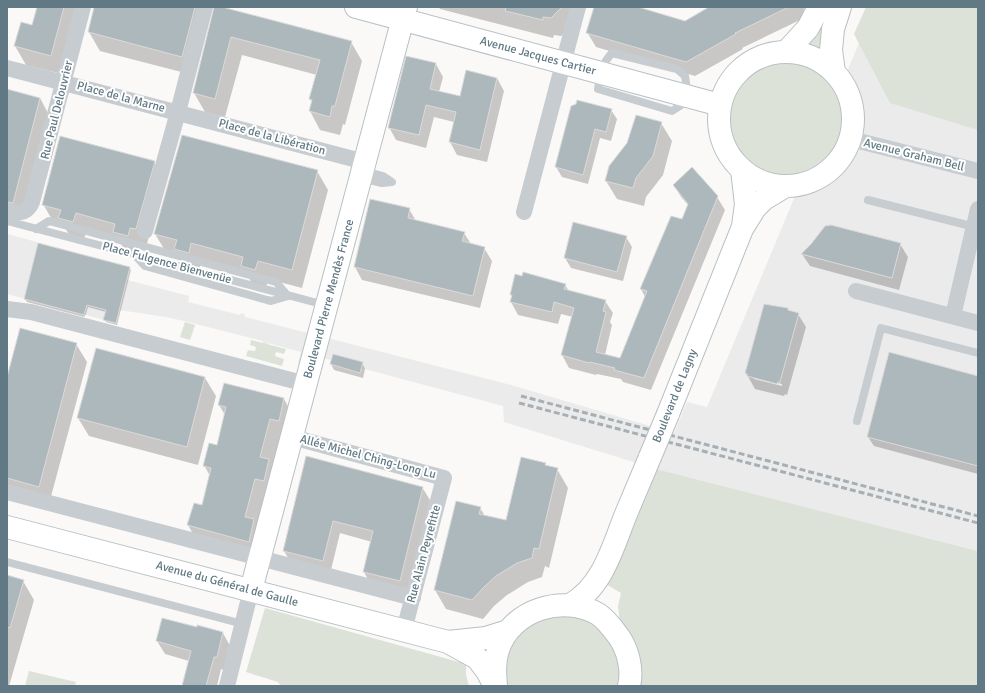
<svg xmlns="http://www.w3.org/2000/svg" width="985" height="693" font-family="Signika,sans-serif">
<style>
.built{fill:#eaebea}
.green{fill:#dce2d7}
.shadow{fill:#0003;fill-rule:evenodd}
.building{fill:#adb8bd;stroke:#dbdbd9}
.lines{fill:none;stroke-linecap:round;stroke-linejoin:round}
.secondary-casing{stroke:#b8c0c4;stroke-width:24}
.lane{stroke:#c6cccf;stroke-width:8}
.street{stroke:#c6cccf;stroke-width:16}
.secondary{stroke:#fff;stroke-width:22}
.rail{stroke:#a6afb4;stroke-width:3;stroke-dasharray:6 3;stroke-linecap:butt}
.secondary-bridge-casing{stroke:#b8c0c4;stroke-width:24;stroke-linecap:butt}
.secondary-bridge{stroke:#fff;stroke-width:22}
.labels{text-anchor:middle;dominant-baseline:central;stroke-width:4;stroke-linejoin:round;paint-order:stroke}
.street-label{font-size:12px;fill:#617985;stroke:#fff}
</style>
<rect width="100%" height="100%" fill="#faf9f7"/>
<path class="built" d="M874,7H978V551L656,469L504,422L503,406L320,357L303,365L298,363L301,352L268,343L267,348L262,346L263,341L184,321L166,317L119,310L116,323L7,294V234L130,267L127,280L189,296L188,302L240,315L241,313L245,314V317L511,385L674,433L687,402L707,407Z"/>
<path class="green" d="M825,7L828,58L806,47L800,46Z
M866,7H978V130L890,103L854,34Z
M727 120a59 59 0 1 1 118 0a59 59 0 1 1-118 0Z
M185,322L195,325L190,340L180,337Z
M251,340L286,349L284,354L276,352L275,356L284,359L282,366L246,356L248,350L255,351L256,347L250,345Z
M656,469L978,551V686H636L621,633L618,606L621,593L604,583Z
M265,608L466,664V675L469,686H281L278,682L246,672Z
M563,613C572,615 582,617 591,621C611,631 625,665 618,686H503L502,662L523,626Z
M29,671L76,682L75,686H25Z"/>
<path class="shadow" d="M38,7H79L62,74L26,65L15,46L33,26Z
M95,7H200L193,75L100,51L89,32Z
M215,7L351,42L362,61L345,125L343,124L340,135L320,130L310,111L312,102L310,99L317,75L242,55L225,117L205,112L194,93Z
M439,7H576L571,27L561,36L554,35L553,38L440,9Z
M594,7H637L685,22L711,7H805L800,20L742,48L743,49L695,76L596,47L587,32Z
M436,64L443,77L439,92L460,97L497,78L504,91L487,162L457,155L450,142L454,122L434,117L426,148L396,140L389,127Z
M7,90L40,98L50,117L25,215L7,211Z
M611,110L617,119L611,141L600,138L588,184L562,177L556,167Z
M661,123L672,141L663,175L646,197L644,206L617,199L606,181Z
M154,162L165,180L146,247L140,246L138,255L125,251L119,240L86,232L84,240L70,236L64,226L54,223L43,204Z
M317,171L328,190L302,288L268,279L266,288L253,285L246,273L201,262L199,271L186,268L179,256L166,252L155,234Z
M674,185L717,197L725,210L651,390L623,382L621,379L597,374L596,375L569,368L562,355L573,317L561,314L558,324L518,315L511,302L512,297L511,295L565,285L569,291L605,301L613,313L610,322L612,325L605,355L621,359L645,297L641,289L683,220L689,206L681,197Z
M409,209L416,221L464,233L471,244L484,248L492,261L480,308L362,280L355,267Z
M626,237L632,247L623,281L571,268L565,258Z
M812,244H900L908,257L899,290L810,266L802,254Z
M129,268L131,270L117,325L106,322L104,319L106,312L88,307L86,314L84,317L27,302L25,299Z
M788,309L789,312L798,314L806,327L787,395L785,394L784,396L755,389L746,373ZM754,377L782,384V386L754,379Z
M76,344L87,362L49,504L7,493V381Z
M333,355L362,363L365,369L363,378L334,370L331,364Z
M978,377V474L874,446L868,437Z
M205,378L216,396L198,465L89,436L78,418Z
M225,384L284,399L294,417L289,438L280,436L272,466L279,478L259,560L198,543L188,525L202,507L210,476L204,465L218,446L225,415L219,405Z
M307,457L422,487L430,500L407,594L371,585L364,572L372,542L340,533L330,574L292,564L284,551Z
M545,464L547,467L557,469L568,488L549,568L545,566L542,577L528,582L507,595L494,606L483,619L446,609L435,590L480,508L485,516L507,521Z
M7,576L23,581L34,600L9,686H7Z
M197,628L223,633L230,646L224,670L221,669L217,686H183L189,661L165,654L157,641Z"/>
<path class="building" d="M37,7H64L51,56L14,46L21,22L32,25Z
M94,7H195L182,57L88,32Z
M214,7H222L352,41L335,106H332L330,117L309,111L312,100L309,99L320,60L231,37L215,99L193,93Z
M506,7H562L551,18L543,17V20L505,11Z
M594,7H638L685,21L709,7H789L735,33L736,34L686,62L586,33Z
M406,56L436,63L430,89L460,96L466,70L497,78L480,150L449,142L456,112L426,105L419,135L388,128Z
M7,89L40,98L13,203L7,202Z
M577,100L612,109L606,132L595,129L583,175L555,167L571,106L576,104Z
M636,115L662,122L653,156L636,178L633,188L605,181L609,166L627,143Z
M182,135L318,170L292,270L258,261L255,270L241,266L243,257L191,243L189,253L174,249L177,240L154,234Z
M60,136L155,161L136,229L130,228L128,236L113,232L115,224L76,213L73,222L58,218L61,210L42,205Z
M692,167L718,196L644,378L614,370L615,368L590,362L589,363L561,355L574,308L554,302L552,312L510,302L512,295H510L515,274L522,276L523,272L566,284L564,289L606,300L603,311L606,312L596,352L620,358L647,291L640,289L671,216L682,219L688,204L673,185Z
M370,199L410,208L408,218L465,232L462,241L485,247L473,296L354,267Z
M573,222L627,236L617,272L564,258Z
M831,225L901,243L892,278L801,254L811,244L825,226Z
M38,243L130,267L116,323L103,320L106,310L87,305L84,315L24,299Z
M764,304L788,308V310L799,313L780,382H778L777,384L747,376V374L745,373Z
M20,328L77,343L39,487L7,478V377Z
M96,348L205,377L187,447L77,418Z
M889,352L978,376V466L867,437Z
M333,354L363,362L360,373L330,364Z
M224,383L284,398L279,421L270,419L260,457L269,459L264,481L255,479L245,517L254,519L249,542L187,525L194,503L202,505L211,468L203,466L209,443L217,445L226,407L218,405Z
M306,456L423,487L400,581L363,572L373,531L333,521L323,561L283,551Z
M521,457L546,463L545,465L558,468L539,549L534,548L532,558L517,563L496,576L484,587L472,600L434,590L456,501L481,507L479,514L506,520Z
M7,575L24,580L10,628L7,627Z
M162,618L197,627V625L223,632L217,657H214L206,686H182L191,651L156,641Z"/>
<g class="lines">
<defs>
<path id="secondary" d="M356,7L720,105
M786,52L808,28L819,7
M719 119a67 67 0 1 1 134 0a67 67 0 1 1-134 0Z
M834,72L831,50L833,29L840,7
M742,170L746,204L743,226
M668,414L742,229L755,208L764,199L784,187
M7,527L448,642L477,658L487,671L495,686
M251,590L406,7
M570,605C603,587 613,546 626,514C634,495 642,476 650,457
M448,642L486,638L508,631
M496,686C495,673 494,662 498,650C511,609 564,594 598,614C607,620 613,629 619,637C628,650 633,670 629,686"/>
</defs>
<use href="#secondary" class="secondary-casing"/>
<path class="lane" d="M612,53L677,69L685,76L688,96L683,104L672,111L598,89C600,74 601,65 612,53Z
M361,178L382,183L392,182L383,176L364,171
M868,200L975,227
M7,221L133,254L325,305
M36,229L49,221L276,282L288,296
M134,254L145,266L267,300L271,301L288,296
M857,421L881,328L978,353
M7,562L243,624"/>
<path class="street" d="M7,68L365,162
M851,139L978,171
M7,211C18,214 27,214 32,202L83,7
M524,212L578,7
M145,231L178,112L205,7
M856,291L978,323
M7,309L31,312L306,384
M953,316L978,209
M292,437L444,478L404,630
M7,492L413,598
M227,686L251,590"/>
<use href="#secondary" class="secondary"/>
<path class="rail" d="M521,396L978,516
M519,403L978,523"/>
<defs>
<path id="secondary-bridge" d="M650,457L668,414"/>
</defs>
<use href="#secondary-bridge" class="secondary-bridge-casing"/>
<use href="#secondary-bridge" class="secondary-bridge"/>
</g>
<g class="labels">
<g class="street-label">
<text transform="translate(538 56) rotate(15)">Avenue Jacques Cartier</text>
<text transform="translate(121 97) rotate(15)">Place de la Marne</text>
<text transform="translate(57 110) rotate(-76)">Rue Paul Delouvrier</text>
<text transform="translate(272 137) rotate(15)">Place de la Libération</text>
<text transform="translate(914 155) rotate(14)">Avenue Graham Bell</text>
<text transform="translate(167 263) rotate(15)">Place Fulgence Bienvenüe</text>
<text transform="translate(329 299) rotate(-75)">Boulevard Pierre Mendès France</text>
<text transform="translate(675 396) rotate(-68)">Boulevard de Lagny</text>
<text transform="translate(368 457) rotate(15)">Allée Michel Ching-Long Lu</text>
<text transform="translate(424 554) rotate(-75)">Rue Alain Peyrefitte</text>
<text transform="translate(227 584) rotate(15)">Avenue du Général de Gaulle</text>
</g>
</g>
<rect width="985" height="693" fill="none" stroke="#617985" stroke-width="16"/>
</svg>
